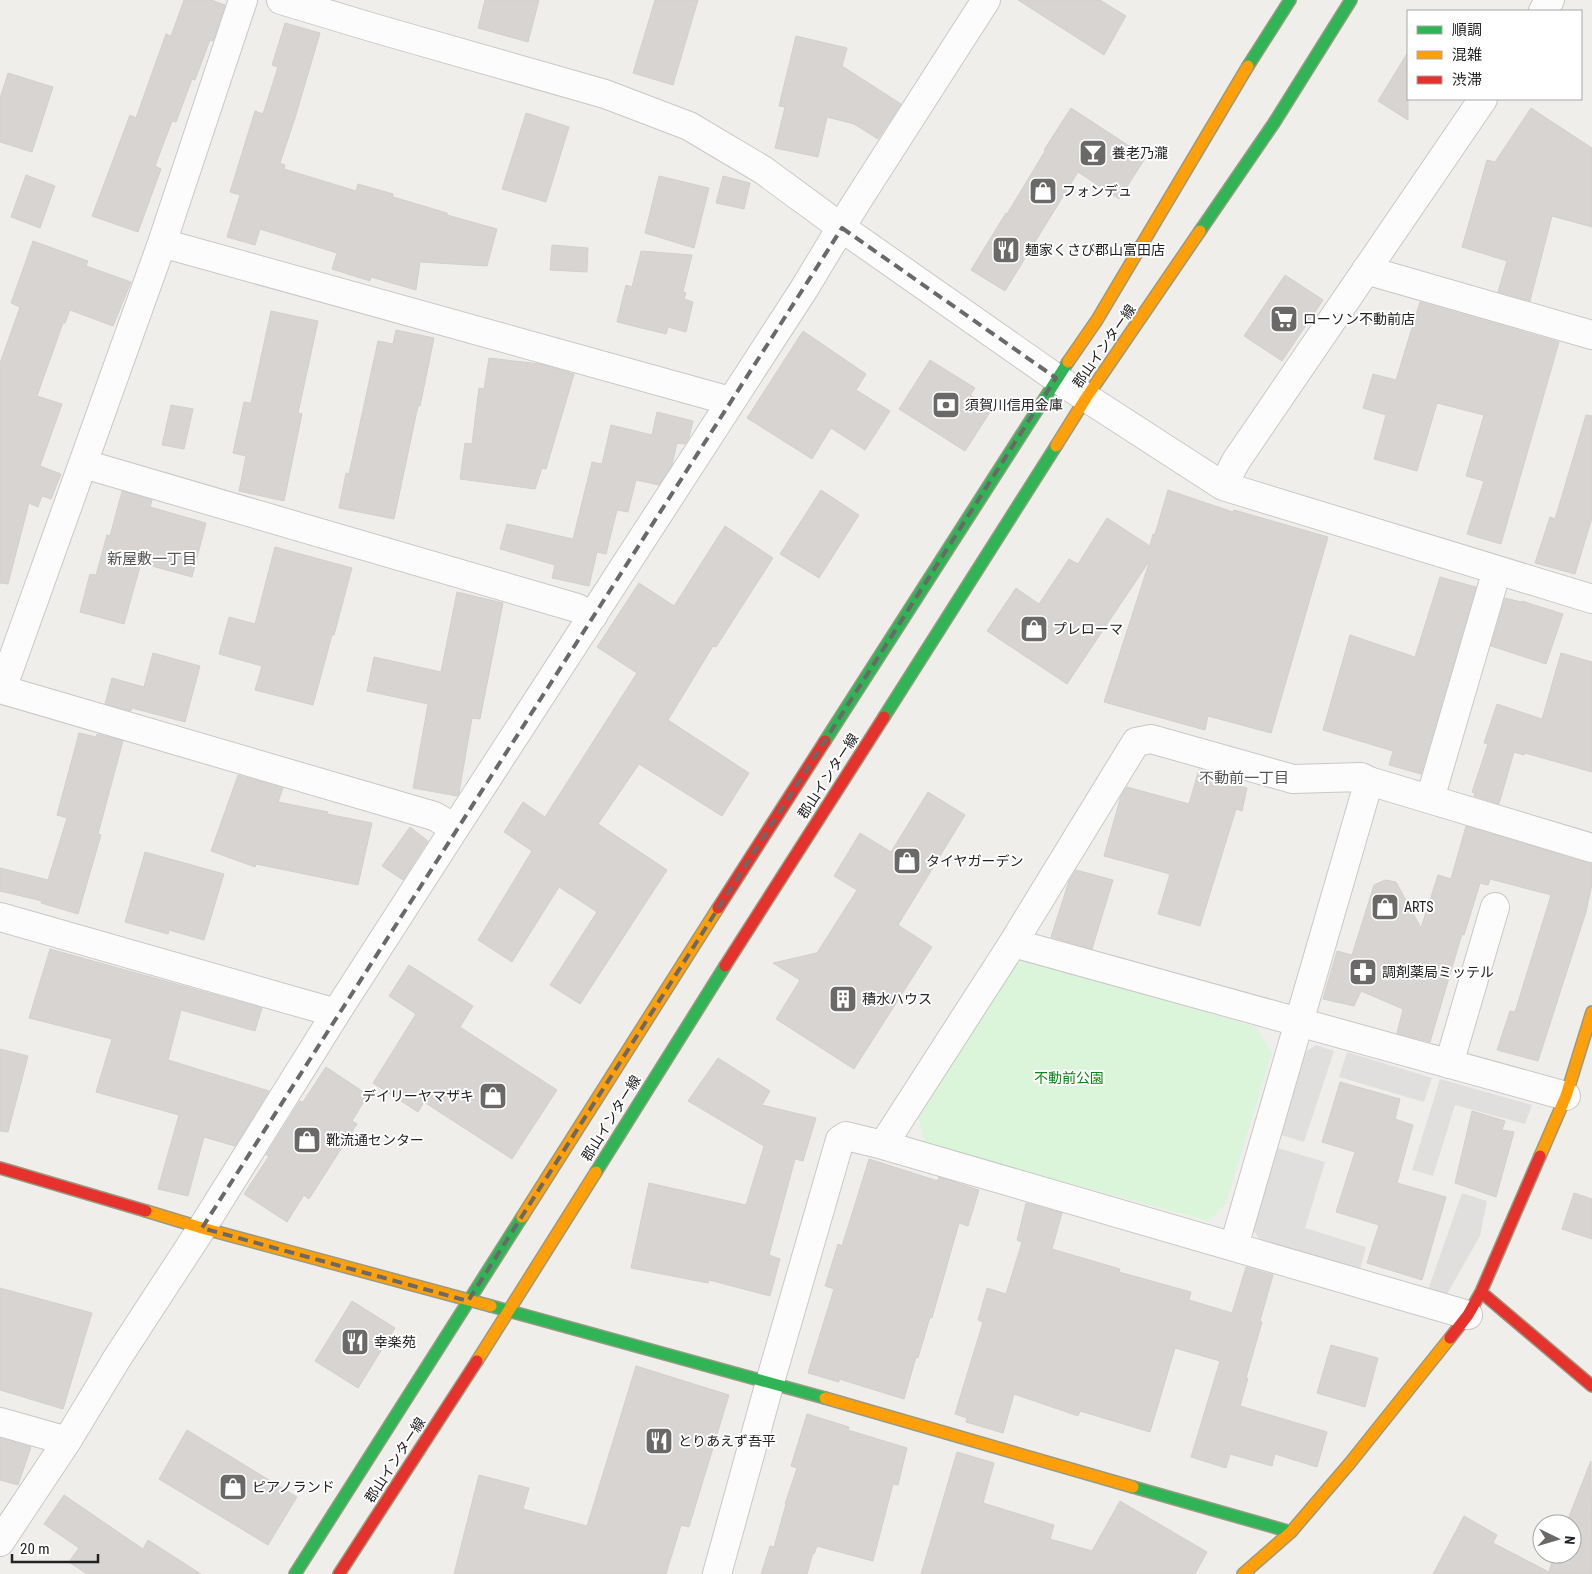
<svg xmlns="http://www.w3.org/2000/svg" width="1592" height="1574" font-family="'Roboto Condensed','Noto Sans JP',sans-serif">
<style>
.park{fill:#daf5da}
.parking{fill:#e0dfde}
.building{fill:#d7d4d2;stroke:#d3d0cc}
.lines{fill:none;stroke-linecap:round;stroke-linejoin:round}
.street-casing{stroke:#c9c8c7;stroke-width:30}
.fast-casing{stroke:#999a82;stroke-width:14}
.slow-casing{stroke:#999a82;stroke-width:14}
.jam-casing{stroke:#999a82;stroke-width:14}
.street{stroke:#fdfcfc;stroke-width:28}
.fast{stroke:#30b455;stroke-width:11}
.slow{stroke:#ff9f0a;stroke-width:11}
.jam{stroke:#e5322d;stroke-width:11}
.marked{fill:none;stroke:#6a6968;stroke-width:4;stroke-dasharray:10 6;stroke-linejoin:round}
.labels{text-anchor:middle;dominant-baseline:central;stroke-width:4;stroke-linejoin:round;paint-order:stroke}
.poi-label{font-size:14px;fill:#222;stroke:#fff;text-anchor:start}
.street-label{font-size:14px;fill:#222;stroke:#fff}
.park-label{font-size:14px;fill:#0c8416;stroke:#fff}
.neighbourhood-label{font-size:15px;fill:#555;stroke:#fff}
</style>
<rect width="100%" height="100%" fill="#f0eeeb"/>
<path class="park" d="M1023,958L1256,1027L1272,1053L1226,1203L1209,1221L925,1144L918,1117L1009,965Z"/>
<path class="parking" d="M1316,1045L1334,1051L1304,1142L1281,1135L1304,1053Z
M1347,1052L1432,1078L1424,1102L1339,1077Z
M1440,1079L1532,1105L1525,1124L1455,1105L1433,1176L1412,1170Z
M1278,1148L1325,1162L1305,1228L1366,1247L1359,1273L1261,1242L1252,1228Z
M1462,1193L1487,1201L1480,1236L1447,1294L1428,1290Z"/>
<path class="building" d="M184,0H211L225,5L213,41L210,40L195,80L192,79L176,122L172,121L155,166L161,169L138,232L92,216L130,115L136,118L166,34L171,36Z
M485,0H539L528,42L478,28Z
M655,0H698L673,85L633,73Z
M1018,0H1100L1126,16L1104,55Z
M285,23L320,33L295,118L280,163L285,165L284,169L356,191L358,184L393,194V197L447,213V215L497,229L487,266L420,262L416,290L371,277L370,281L332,269L337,253L260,229L255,245L227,237L240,195L230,192L255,111L263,114L278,67L272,65Z
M796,36L847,48L842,66L901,104L878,139L854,124L827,117L818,157L775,148L785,107L779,106Z
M1408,52V120L1378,101Z
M8,73L53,87L32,152L0,142V98Z
M1071,108L1146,157L1119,199L1078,172L1005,291L971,270L1006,213L1007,214L1045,151L1044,150Z
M1531,108L1592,148V227L1552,216L1530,301L1498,292L1507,261L1462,247L1487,160L1495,162Z
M526,113L569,127L546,202L502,189Z
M26,175L55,186L40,228L11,217Z
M659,176L709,188L694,248L645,233Z
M723,176L750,183L744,209L716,203Z
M33,241L88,261L86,266L131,282L113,326L70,310L65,323H63L37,396L62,404L40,466L61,474L51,499L42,496L38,507L29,503L8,584L0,583V363L20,307L11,303Z
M552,245L588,248L587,272L550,270Z
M641,251L692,255L683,292L686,293L684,299L693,302L686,332L668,327L666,334L617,322L626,285L632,287Z
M1285,275L1323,300L1282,361L1244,336Z
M1420,302L1559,342L1501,544L1467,534L1484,481L1466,476L1484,415L1437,403L1417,471L1374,459L1386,415L1363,408L1373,374L1396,380Z
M271,311L318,321L298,413L302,414L284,501L239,491L246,456L233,453L244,402L251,403Z
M396,330L434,338L420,406H418L394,519L339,508L346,473L349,474L378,341L393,344Z
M803,331L866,374L856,390L890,411L865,450L831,428L812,459L747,418Z
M489,358L540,364L574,374L546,469L542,468L535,489L460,479L465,443L472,444L479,388L484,389Z
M930,360L975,388L970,395L992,409L965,451L899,409Z
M171,405L193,409L184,449L162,445Z
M657,412L693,421L689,438L685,444L677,443L672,465L659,485L636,480L628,512L617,510L606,554L597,552L589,586L552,578L555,565L500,549L507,524L573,539L592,462L602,464L611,425L652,435Z
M1586,415L1592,416V518L1575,574L1535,563L1550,517L1555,519Z
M821,490L859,515L819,578L780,554Z
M1168,490L1233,512L1234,510L1328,537L1271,733L1208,716L1205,730L1104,702L1149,563H1148L1067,684L987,631L1016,588L1039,604L1069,559L1078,564L1107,518L1150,546L1153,534H1155Z
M122,491L152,500L150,507L206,523L192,577L141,563L124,624L80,612L90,574L96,575L107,535L110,536Z
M725,526L773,558L716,647L713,646L668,720L749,773L722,816L639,764L598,824L667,870L580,1004L550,985L597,912L559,887L512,962L478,940L532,851L504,832L523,802L545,817L637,673L597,647L639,583L674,606Z
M275,547L352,568L334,635H332L313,705L255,690L262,666L219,654L229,617L255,624Z
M1440,577L1476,587L1421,774L1389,765L1393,751L1323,730L1350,635L1415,657Z
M457,592L503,603L480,719L472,718L459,793L457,796L413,788L428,704L367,691L374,657L441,672Z
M1505,598L1521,602L1522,601L1563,614L1546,664L1491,646Z
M153,653L200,666L185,722L132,708L131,711L105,704L112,678L144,687Z
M1561,653L1592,662V772L1525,753L1524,755L1514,752L1499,804L1474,796L1475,793L1472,792L1488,744L1484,743L1497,704L1542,719Z
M79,733L96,737L97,734L123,741L98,834L101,835L78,914L41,903L42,901L0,891V868L48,880L67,818L57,815Z
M1199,769L1236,779L1235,785L1247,788L1242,811L1236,809L1200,926L1158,914L1170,874L1104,856L1121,796L1127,787L1189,804Z
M238,775L283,788L278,802L328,812L327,814L372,823L358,885L256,864L255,867L211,851Z
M928,792L965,815L898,925L932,947L854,1069L776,1019L800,980L773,963L817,953L857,890L834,876L860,833L891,852Z
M1466,826L1592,864V884L1586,912L1538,1061L1497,1050L1510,1011L1515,1012L1551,895L1490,879L1488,885L1480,883L1464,935L1462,934L1430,1042L1397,1033L1403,1009L1361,991L1354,1006L1323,999L1337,951L1352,955L1374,885L1385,880L1396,882L1421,928L1438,875L1451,879Z
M410,827L428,841L403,880L382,866Z
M145,852L224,874L204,940L169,930L168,934L125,922Z
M1076,870L1113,880L1092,949L1051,937L1069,881Z
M50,949L262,1008L255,1031L181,1010L168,1060L269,1091L235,1146L204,1137L188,1196L158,1189L179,1115L96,1092L112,1039L29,1018Z
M409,965L473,1006L460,1027L557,1090L512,1159L424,1102L418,1112L373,1083L416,1014L389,996Z
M0,1049L28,1056L8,1132L0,1131Z
M718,1058L770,1091L762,1105L816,1118L803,1161L795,1159L769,1255L780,1259L770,1296L709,1280L708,1283L631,1268L649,1183L746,1205L764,1146L688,1101Z
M326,1067L368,1095L352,1121L357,1124L309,1199L304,1195L287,1222L244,1194L269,1156L266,1155L300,1101L303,1102Z
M1340,1082L1400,1099L1395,1119L1413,1125L1397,1183L1446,1197L1422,1280L1367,1263L1379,1225L1336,1212L1355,1152L1322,1142Z
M1472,1111L1505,1121L1502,1130L1514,1132L1496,1197L1455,1183Z
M869,1159L938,1181L939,1177L979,1190L968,1226L959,1223L932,1318L930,1317L918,1358L916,1357L904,1399L839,1379V1382L808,1373L834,1289L825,1286L838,1244L842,1246Z
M1574,1193L1592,1199V1239L1562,1229Z
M1026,1203L1062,1213L1052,1249L1120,1269L1119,1272L1191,1292L1189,1300L1232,1313L1246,1267L1273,1275L1260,1321L1262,1322L1246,1378H1248L1240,1406L1327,1432L1317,1467L1275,1454L1272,1466L1230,1454L1226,1468L1191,1457L1220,1361L1175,1348L1150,1432L1080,1411L1078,1416L1014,1394L1003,1433L966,1422L967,1418L955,1414L983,1322L978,1320L987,1288L1006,1294L1022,1242L1017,1240Z
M0,1288L92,1313L63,1409L0,1390Z
M352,1301L395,1328L358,1388L315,1361Z
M1331,1345L1378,1358L1365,1407L1317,1393Z
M636,1366L729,1395L689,1527L681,1525L666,1574H454L479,1475L529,1488L523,1509L587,1526Z
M807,1414L849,1427L848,1430L907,1448L898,1485L893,1484L873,1561L817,1546L814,1554L813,1553L807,1574H761L770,1546L774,1547L786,1504H785L797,1468L791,1466Z
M187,1430L297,1497L268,1545L159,1479Z
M0,1438L31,1447L18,1485L0,1480Z
M957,1452L994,1463L983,1503L1054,1525L1050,1539L1092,1551L1120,1501L1207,1552L1195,1574H921Z
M1591,1461L1592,1574H1433L1464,1516L1497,1535L1493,1543L1549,1572L1554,1554H1572V1524H1566Z
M64,1495L143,1549L148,1540L201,1574H87L69,1562L79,1548L44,1524Z"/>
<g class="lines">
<defs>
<path id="street" d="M281,0L374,28L605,94L689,126L763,170L842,228L1056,378L1223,486L1592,599
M1543,11L1550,0
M162,243L730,401
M1366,270L1592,335
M84,464L577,608L593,616
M1223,486L1236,461L1483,99
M0,689L434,816L455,828
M2,689L162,243L243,0
M1430,799L1497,570
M0,917L336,1013
M1013,943L1566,1096
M1449,1064L1495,907
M883,1145L1013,943L1136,742L1151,739L1293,779L1361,777L1369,781
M1234,1246L1369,781L1592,848
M0,1422L67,1441
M0,1542L67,1441L116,1360L202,1228L336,1013L455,828L804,289L854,206L986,0
M717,1574L770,1382L840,1140L846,1136L883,1145L1468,1315"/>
<path id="fast" d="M1248,66L1290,0
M1200,231L1274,123L1351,0
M884,717L1056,446
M825,741L1068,362
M596,1172L725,966
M491,1306L825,1398
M1133,1487L1291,1532
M295,1574L522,1217"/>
<path id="slow" d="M1068,362L1097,320L1248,66
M1056,446L1086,398L1200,231
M1540,1156L1566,1096L1592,1012
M146,1211L202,1228L491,1306
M522,1217L718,908
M477,1361L596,1172
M825,1398L1133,1487
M1243,1574L1291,1532L1350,1463L1450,1338"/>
<path id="jam" d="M718,908L825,741
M725,966L884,717
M0,1168L146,1211
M1481,1292L1592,1386
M1450,1338L1468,1315L1481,1292L1540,1156
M339,1574L477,1361"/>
</defs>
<use href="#street" class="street-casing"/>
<use href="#fast" class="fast-casing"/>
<use href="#slow" class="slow-casing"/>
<use href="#jam" class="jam-casing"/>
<use href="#street" class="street"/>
<use href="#fast" class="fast"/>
<use href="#slow" class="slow"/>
<use href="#jam" class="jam"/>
</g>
<path class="marked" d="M842,228L1056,378L468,1301L202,1228Z"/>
<defs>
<symbol id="bar-square" viewBox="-11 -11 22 22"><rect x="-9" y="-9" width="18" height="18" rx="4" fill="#6a6968" stroke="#fff"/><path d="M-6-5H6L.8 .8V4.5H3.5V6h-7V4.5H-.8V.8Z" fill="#fff"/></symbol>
<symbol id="shop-square" viewBox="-11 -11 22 22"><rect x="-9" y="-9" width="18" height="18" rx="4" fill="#6a6968" stroke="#fff"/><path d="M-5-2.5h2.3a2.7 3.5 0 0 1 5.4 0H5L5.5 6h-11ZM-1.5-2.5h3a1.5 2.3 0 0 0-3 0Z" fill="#fff"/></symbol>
<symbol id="restaurant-square" viewBox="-11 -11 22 22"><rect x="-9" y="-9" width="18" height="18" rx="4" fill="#6a6968" stroke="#fff"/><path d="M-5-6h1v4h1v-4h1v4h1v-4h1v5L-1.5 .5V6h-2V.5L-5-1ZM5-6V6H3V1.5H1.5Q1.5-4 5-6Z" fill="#fff"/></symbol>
<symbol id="supermarket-square" viewBox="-11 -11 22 22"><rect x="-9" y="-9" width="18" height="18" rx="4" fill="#6a6968" stroke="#fff"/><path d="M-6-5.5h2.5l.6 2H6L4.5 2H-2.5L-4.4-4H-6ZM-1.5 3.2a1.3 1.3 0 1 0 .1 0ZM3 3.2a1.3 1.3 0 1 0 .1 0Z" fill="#fff"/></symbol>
<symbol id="bank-square" viewBox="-11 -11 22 22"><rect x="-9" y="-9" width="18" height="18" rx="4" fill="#6a6968" stroke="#fff"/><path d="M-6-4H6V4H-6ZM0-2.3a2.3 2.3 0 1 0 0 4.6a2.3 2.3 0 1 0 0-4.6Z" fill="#fff"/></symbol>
<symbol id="pharmacy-square" viewBox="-11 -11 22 22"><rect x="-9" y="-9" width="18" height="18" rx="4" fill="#6a6968" stroke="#fff"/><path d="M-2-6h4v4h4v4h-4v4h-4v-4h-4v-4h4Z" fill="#fff"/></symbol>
<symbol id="building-square" viewBox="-11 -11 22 22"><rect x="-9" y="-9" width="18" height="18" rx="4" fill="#6a6968" stroke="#fff"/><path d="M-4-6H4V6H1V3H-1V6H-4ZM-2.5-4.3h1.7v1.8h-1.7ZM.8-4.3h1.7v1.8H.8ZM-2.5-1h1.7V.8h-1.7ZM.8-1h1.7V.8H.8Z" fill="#fff"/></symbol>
</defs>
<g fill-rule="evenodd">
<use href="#bar-square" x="1077" y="137" width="32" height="32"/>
<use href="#shop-square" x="1027" y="175" width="32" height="32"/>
<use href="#restaurant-square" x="990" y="234" width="32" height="32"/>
<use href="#supermarket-square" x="1268" y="303" width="32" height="32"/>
<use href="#bank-square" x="930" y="389" width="32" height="32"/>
<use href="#shop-square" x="1018" y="613" width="32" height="32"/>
<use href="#shop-square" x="891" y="845" width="32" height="32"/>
<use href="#shop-square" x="1369" y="891" width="32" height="32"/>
<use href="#pharmacy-square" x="1347" y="956" width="32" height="32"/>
<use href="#building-square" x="827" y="983" width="32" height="32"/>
<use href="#shop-square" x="477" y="1080" width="32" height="32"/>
<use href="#shop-square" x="291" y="1124" width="32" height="32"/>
<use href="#restaurant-square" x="339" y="1326" width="32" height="32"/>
<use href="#restaurant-square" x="643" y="1425" width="32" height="32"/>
<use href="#shop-square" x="217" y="1471" width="32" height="32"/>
</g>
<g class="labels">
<g class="poi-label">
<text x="1112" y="153">養老乃瀧</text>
<text x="1062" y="191">フォンデュ</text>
<text x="1025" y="250">麺家くさび郡山富田店</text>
<text x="1303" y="319">ローソン不動前店</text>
<text x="965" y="405">須賀川信用金庫</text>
<text x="1053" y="629">プレローマ</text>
<text x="926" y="861">タイヤガーデン</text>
<text x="1404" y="907">ARTS</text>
<text x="1382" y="972">調剤薬局ミッテル</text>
<text x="862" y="999">積水ハウス</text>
<text x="474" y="1096" text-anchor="end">デイリーヤマザキ</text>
<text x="326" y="1140">靴流通センター</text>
<text x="374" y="1342">幸楽苑</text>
<text x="678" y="1441">とりあえず吾平</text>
<text x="252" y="1487">ピアノランド</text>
</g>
<g class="street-label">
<text transform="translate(1104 346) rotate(-55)">郡山インター線</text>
<text transform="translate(828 776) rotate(-57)">郡山インター線</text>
<text transform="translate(611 1118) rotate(-58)">郡山インター線</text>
<text transform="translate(395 1460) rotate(-57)">郡山インター線</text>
</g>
<g class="park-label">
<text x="1069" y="1078">不動前公園</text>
</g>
<g class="neighbourhood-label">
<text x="152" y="559">新屋敷一丁目</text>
<text x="1244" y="778">不動前一丁目</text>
</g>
</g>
<rect x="1407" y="10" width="175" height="90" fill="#ffffff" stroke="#a7a7a7"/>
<rect x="1417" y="26" width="25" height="8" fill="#30b455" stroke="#a7a7a7"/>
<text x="1452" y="35" font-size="15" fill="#222222">順調</text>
<rect x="1417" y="51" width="25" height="8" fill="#ff9f0a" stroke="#a7a7a7"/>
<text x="1452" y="60" font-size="15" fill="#222222">混雑</text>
<rect x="1417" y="76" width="25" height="8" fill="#e5322d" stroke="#a7a7a7"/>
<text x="1452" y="85" font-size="15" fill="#222222">渋滞</text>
<g transform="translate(1557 1539) rotate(95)"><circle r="24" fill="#ffffff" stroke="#a7a7a7"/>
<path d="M0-4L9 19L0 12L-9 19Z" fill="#6a6968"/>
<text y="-8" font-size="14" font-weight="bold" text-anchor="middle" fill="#222222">N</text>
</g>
<path d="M12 1554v8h86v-8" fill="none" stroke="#222222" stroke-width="2.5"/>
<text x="20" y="1554" font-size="15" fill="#222222" stroke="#ffffff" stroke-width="4" paint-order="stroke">20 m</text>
</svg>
